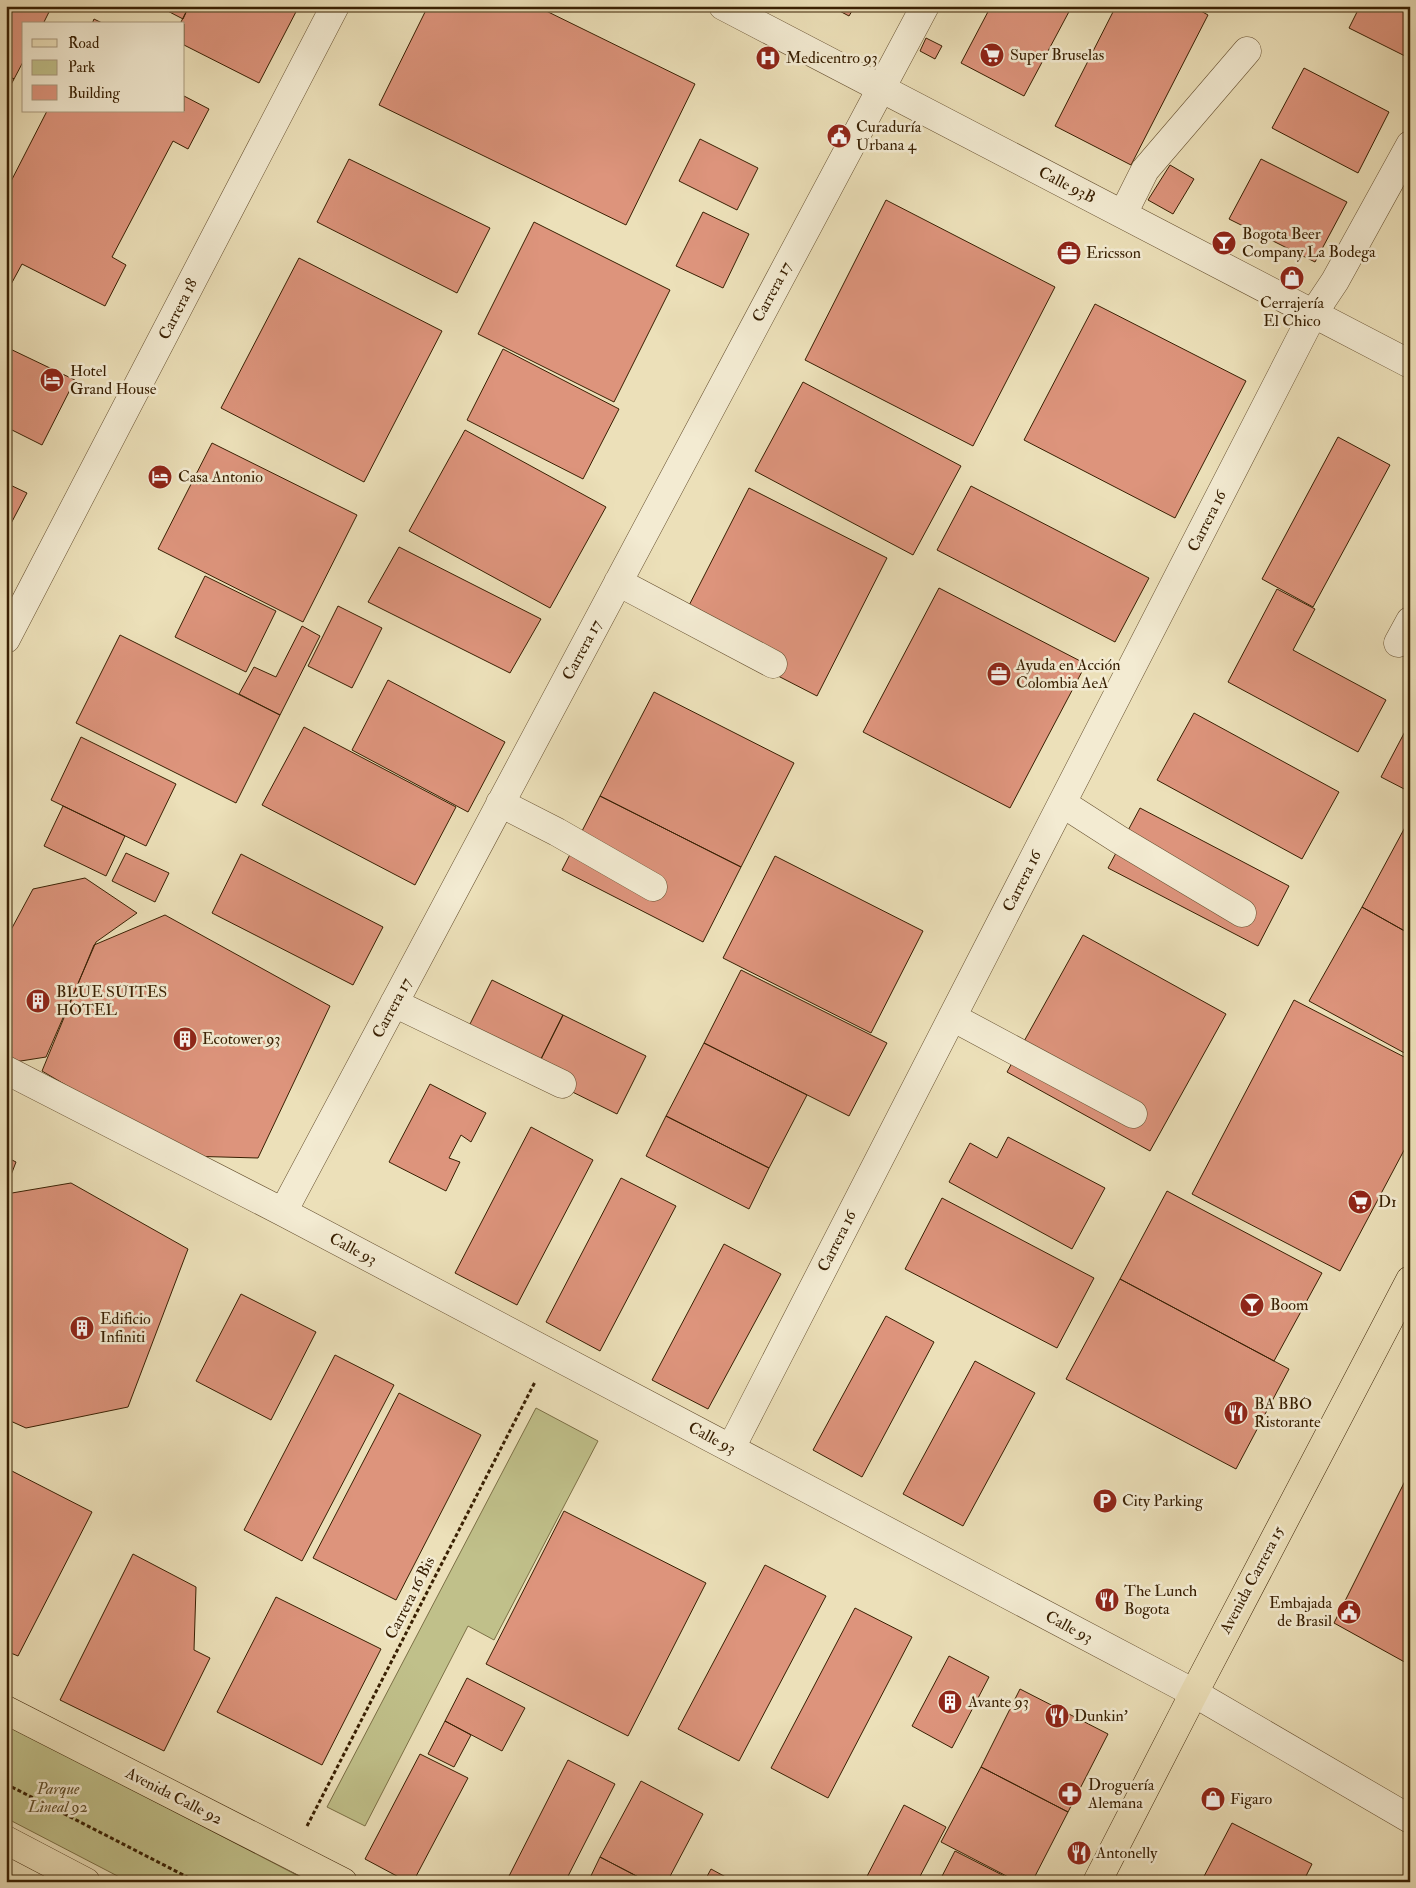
<svg xmlns="http://www.w3.org/2000/svg" width="1416" height="1888" font-family="'IM FELL Double Pica',serif">
<style>
.green{fill:#c0c08a;stroke:#7c7046}
.building{fill:#dd947c;stroke:#392003}
.lines{fill:none;stroke-linecap:round;stroke-linejoin:round}
.minor-casing{stroke:#665030;stroke-width:29}
.major-casing{stroke:#392003;stroke-width:29}
.path{stroke:#392003;stroke-width:3;stroke-dasharray:4 2.5;stroke-linecap:butt}
.minor{stroke:#f3ebd2;stroke-width:28}
.major{stroke:#ece0b9;stroke-width:28}
.labels{text-anchor:middle;dominant-baseline:central;stroke-width:5;stroke-linejoin:round;paint-order:stroke}
.poi-label{font-size:16px;fill:#392003;stroke:#f3ebd2;text-anchor:start}
.street-label{font-size:16px;fill:#392003;stroke:#f3ebd2}
.park-label{font-size:16px;font-style:italic;fill:#62502c;stroke:#f3ebd2}
</style>
<rect width="100%" height="100%" fill="#ece0b9"/>
<filter id="stains"><feTurbulence type="fractalNoise" baseFrequency=".004" numOctaves="4"/><feColorMatrix values="0 0 0 0 .2 0 0 0 0 .09 0 0 0 0 .02 0 0 0 .5 -.17"/></filter>
<radialGradient id="worn" r=".72"><stop offset=".6" stop-color="#630" stop-opacity="0"/><stop offset="1" stop-color="#630" stop-opacity=".3"/></radialGradient>
<path class="green" d="M536,1408L598,1441L494,1640L468,1626L365,1826L327,1807Z
M6,1724L310,1882H129L6,1818Z"/>
<path class="building" d="M6,6H52L43,24H24V60L14,79L6,75Z
M158,6H189L183,19Z
M189,6H299L259,83L184,45V24H180Z
M428,6H536L695,84L626,225L379,105Z
M830,6H855L849,16Z
M991,6H1072L1024,96L961,63Z
M1116,6H1192L1208,15L1131,165L1055,126Z
M1360,6H1410L1409,58L1349,28Z
M94,19L104,24H92Z
M926,38L942,46L935,59L920,51Z
M1304,68L1389,112L1358,173L1272,128Z
M6,75L14,79L6,94Z
M184,96L209,109L188,149L173,141L112,257L126,265L105,306L22,264L9,288L6,287V191L47,111H184Z
M700,139L758,168L737,210L679,181Z
M349,159L490,228L457,293L317,222Z
M1261,159L1347,202L1315,262L1229,219Z
M1170,165L1194,179L1173,214L1148,200Z
M886,200L1055,287L973,446L805,360Z
M703,212L749,234L723,288L676,266Z
M534,222L670,290L614,402L478,334Z
M299,258L442,331L364,482L221,408Z
M1095,304L1246,381L1175,518L1024,440Z
M6,347L75,380L42,445L6,427Z
M503,349L619,409L583,479L467,420Z
M803,382L961,466L913,555L755,471Z
M465,430L606,507L550,608L409,531Z
M1338,437L1390,465L1313,607L1262,579Z
M212,443L357,515L303,622L158,549Z
M6,483L27,493L6,533Z
M971,486L1149,578L1115,642L937,550Z
M749,488L887,558L817,696L679,625Z
M399,547L541,619L510,673L368,602Z
M205,576L276,611L246,672L175,637Z
M939,588L1086,664L1010,808L863,732Z
M1277,589L1315,609L1293,650L1386,700L1358,752L1228,682Z
M338,606L382,628L352,688L308,666Z
M302,626L320,636L280,715L239,694L254,667L276,677Z
M120,635L280,715L236,803L76,723Z
M388,680L505,742L468,812L352,750Z
M654,692L794,763L741,867L600,796Z
M1194,713L1339,792L1302,859L1157,780Z
M1410,722V792L1381,777Z
M304,727L456,807L415,885L262,805Z
M81,737L176,784L146,846L51,800Z
M600,796L741,867L703,942L562,870Z
M63,806L125,836L106,876L44,846Z
M1140,808L1289,886L1258,946L1108,868Z
M1410,818V934L1362,907Z
M126,853L169,873L155,902L112,881Z
M241,854L383,927L353,985L212,913Z
M775,856L923,931L871,1033L723,958Z
M85,878L137,913L96,942L46,1057L8,1063H6V939L33,889Z
M1362,907L1410,934V1056L1309,1001Z
M165,915L330,1006L258,1158L186,1156L42,1071L94,945Z
M1083,935L1226,1014L1150,1151L1007,1072Z
M741,970L887,1043L849,1116L704,1043Z
M492,980L563,1015L534,1073L463,1038Z
M1294,1000L1410,1060V1139L1340,1271L1192,1194Z
M563,1015L646,1056L617,1114L534,1073Z
M704,1043L807,1095L769,1168L666,1116Z
M430,1084L486,1113L471,1142L461,1135L449,1158L460,1162L446,1191L389,1162Z
M666,1116L769,1168L749,1209L646,1156Z
M531,1127L593,1160L517,1305L455,1273Z
M1008,1137L1105,1188L1072,1249L949,1182L970,1143L997,1158Z
M6,1157L16,1162L6,1188Z
M621,1178L676,1206L600,1351L546,1322Z
M71,1183L188,1249L128,1407L26,1428L6,1419V1194Z
M1167,1191L1322,1273L1274,1361L1120,1279Z
M942,1198L1094,1278L1057,1348L905,1269Z
M724,1244L781,1274L708,1409L652,1380Z
M1120,1279L1289,1369L1236,1469L1066,1379Z
M241,1294L316,1332L271,1420L196,1381Z
M886,1316L934,1342L862,1477L813,1450Z
M335,1355L394,1385L302,1561L244,1530Z
M975,1361L1035,1393L963,1526L903,1494Z
M399,1393L481,1435L396,1600L313,1558Z
M6,1468L92,1512L18,1656L6,1651Z
M1410,1471V1665L1334,1623Z
M564,1511L706,1583L628,1736L486,1664Z
M133,1554L196,1587L194,1650L210,1658L164,1751L60,1700Z
M765,1565L826,1596L739,1761L678,1729Z
M276,1597L381,1649L322,1765L217,1712Z
M855,1608L912,1637L828,1798L771,1768Z
M949,1656L989,1677L952,1748L912,1726Z
M467,1678L525,1708L502,1751L445,1721Z
M1020,1689L1108,1734L1068,1812L981,1767Z
M445,1721L471,1735L454,1767L428,1754Z
M420,1754L468,1778L413,1882H408L365,1859Z
M568,1760L615,1784L565,1882H506Z
M981,1767L1068,1812L1032,1882H1018L941,1842Z
M641,1781L703,1814L667,1882H648L600,1857Z
M904,1805L946,1827L917,1882H864Z
M1232,1823L1312,1864L1303,1882H1201Z
M955,1851L1016,1882H939Z
M600,1857L648,1882H588Z
M711,1869L735,1882H704Z"/>
<g class="lines">
<defs>
<path id="minor" d="M723,6L1410,364
M1123,214L1145,170L1247,51
M618,582L773,664
M6,639L335,6
M1398,643L1410,621
M500,803L557,832L653,887
M1062,803L1118,839L1242,913
M394,1003L562,1084
M952,1017L1133,1114
M6,1070L283,1212L1194,1693L1410,1819
M283,1212L925,6
M731,1448L1313,314L1335,281L1410,145"/>
<path id="major" d="M6,1710L343,1882
M6,1840L86,1882
M1097,1882L1194,1693L1410,1280"/>
</defs>
<use href="#minor" class="minor-casing"/>
<use href="#major" class="major-casing"/>
<path class="path" d="M6,1784L197,1882
M307,1826L535,1382"/>
<use href="#minor" class="minor"/>
<use href="#major" class="major"/>
</g>
<defs>
<symbol id="supermarket-disc" viewBox="-11 -11 22 22"><circle r="9.5" fill="#8f2418" stroke="#f3ebd2"/><path d="M-6-5.5h2.5l.6 2H6L4.5 2H-2.5L-4.4-4H-6ZM-1.5 3.2a1.3 1.3 0 1 0 .1 0ZM3 3.2a1.3 1.3 0 1 0 .1 0Z" fill="#fff"/></symbol>
<symbol id="hospital-disc" viewBox="-11 -11 22 22"><circle r="9.5" fill="#8f2418" stroke="#f3ebd2"/><path d="M-5-5h3v3.5h4V-5h3V5h-3V1.5h-4V5h-3Z" fill="#fff"/></symbol>
<symbol id="civic-disc" viewBox="-11 -11 22 22"><circle r="9.5" fill="#8f2418" stroke="#f3ebd2"/><path d="M-.6-6.5H3V-4.5H.6V-3L4-1V1h2V6H-6V1h2V-1L-.6-3ZM-1.2 2.5V6h2.4V2.5Z" fill="#fff"/></symbol>
<symbol id="bar-disc" viewBox="-11 -11 22 22"><circle r="9.5" fill="#8f2418" stroke="#f3ebd2"/><path d="M-6-5H6L.8 .8V4.5H3.5V6h-7V4.5H-.8V.8Z" fill="#fff"/></symbol>
<symbol id="office-disc" viewBox="-11 -11 22 22"><circle r="9.5" fill="#8f2418" stroke="#f3ebd2"/><path d="M-6-3h4V-5.5h4V-3h4V5H-6ZM-1-4.5V-3h2v-1.5ZM-6 0V1H6V0Z" fill="#fff"/></symbol>
<symbol id="shop-disc" viewBox="-11 -11 22 22"><circle r="9.5" fill="#8f2418" stroke="#f3ebd2"/><path d="M-5-2.5h2.3a2.7 3.5 0 0 1 5.4 0H5L5.5 6h-11ZM-1.5-2.5h3a1.5 2.3 0 0 0-3 0Z" fill="#fff"/></symbol>
<symbol id="hotel-disc" viewBox="-11 -11 22 22"><circle r="9.5" fill="#8f2418" stroke="#f3ebd2"/><path d="M-6-4.5h1.5V1H6V5H4.5V3h-9V5H-6ZM-4 0a1.8 1.8 0 1 1 3.6 0ZM.5 0V-2.5h3Q6-2.5 6 0Z" fill="#fff"/></symbol>
<symbol id="building-disc" viewBox="-11 -11 22 22"><circle r="9.5" fill="#8f2418" stroke="#f3ebd2"/><path d="M-4-6H4V6H1V3H-1V6H-4ZM-2.5-4.3h1.7v1.8h-1.7ZM.8-4.3h1.7v1.8H.8ZM-2.5-1h1.7V.8h-1.7ZM.8-1h1.7V.8H.8Z" fill="#fff"/></symbol>
<symbol id="restaurant-disc" viewBox="-11 -11 22 22"><circle r="9.5" fill="#8f2418" stroke="#f3ebd2"/><path d="M-5-6h1v4h1v-4h1v4h1v-4h1v5L-1.5 .5V6h-2V.5L-5-1ZM5-6V6H3V1.5H1.5Q1.5-4 5-6Z" fill="#fff"/></symbol>
<symbol id="parking-disc" viewBox="-11 -11 22 22"><circle r="9.5" fill="#8f2418" stroke="#f3ebd2"/><path d="M-3.5-5.5H1a3.5 3.5 0 0 1 0 7H-1V5.5H-3.5ZM-1-3.4V-.6H.8a1.4 1.4 0 0 0 0-2.8Z" fill="#fff"/></symbol>
<symbol id="pharmacy-disc" viewBox="-11 -11 22 22"><circle r="9.5" fill="#8f2418" stroke="#f3ebd2"/><path d="M-2-6h4v4h4v4h-4v4h-4v-4h-4v-4h4Z" fill="#fff"/></symbol>
</defs>
<g fill-rule="evenodd">
<use href="#supermarket-disc" x="978" y="41" width="28" height="28"/>
<use href="#hospital-disc" x="754" y="44" width="28" height="28"/>
<use href="#civic-disc" x="825" y="122" width="28" height="28"/>
<use href="#bar-disc" x="1210" y="229" width="28" height="28"/>
<use href="#office-disc" x="1055" y="239" width="28" height="28"/>
<use href="#shop-disc" x="1278" y="264" width="28" height="28"/>
<use href="#hotel-disc" x="38" y="366" width="28" height="28"/>
<use href="#hotel-disc" x="146" y="463" width="28" height="28"/>
<use href="#office-disc" x="985" y="660" width="28" height="28"/>
<use href="#building-disc" x="24" y="987" width="28" height="28"/>
<use href="#building-disc" x="171" y="1025" width="28" height="28"/>
<use href="#supermarket-disc" x="1346" y="1188" width="28" height="28"/>
<use href="#bar-disc" x="1238" y="1291" width="28" height="28"/>
<use href="#building-disc" x="68" y="1314" width="28" height="28"/>
<use href="#restaurant-disc" x="1222" y="1399" width="28" height="28"/>
<use href="#parking-disc" x="1091" y="1487" width="28" height="28"/>
<use href="#restaurant-disc" x="1093" y="1586" width="28" height="28"/>
<use href="#civic-disc" x="1335" y="1598" width="28" height="28"/>
<use href="#building-disc" x="936" y="1688" width="28" height="28"/>
<use href="#restaurant-disc" x="1043" y="1702" width="28" height="28"/>
<use href="#pharmacy-disc" x="1056" y="1780" width="28" height="28"/>
<use href="#shop-disc" x="1199" y="1785" width="28" height="28"/>
<use href="#restaurant-disc" x="1065" y="1839" width="28" height="28"/>
</g>
<g class="labels">
<g class="poi-label">
<text x="1010" y="55">Super Bruselas</text>
<text x="786" y="58">Medicentro 93</text>
<text x="856" y="127">Curaduría<tspan x="856" dy="18">Urbana 4</tspan></text>
<text x="1242" y="234">Bogota Beer<tspan x="1242" dy="18">Company La Bodega</tspan></text>
<text x="1086" y="253">Ericsson</text>
<text x="1292" y="303" text-anchor="middle">Cerrajería<tspan x="1292" dy="18">El Chico</tspan></text>
<text x="70" y="371">Hotel<tspan x="70" dy="18">Grand House</tspan></text>
<text x="178" y="477">Casa Antonio</text>
<text x="1016" y="665">Ayuda en Acción<tspan x="1016" dy="18">Colombia AeA</tspan></text>
<text x="56" y="992">BLUE SUITES<tspan x="56" dy="18">HOTEL</tspan></text>
<text x="202" y="1039">Ecotower 93</text>
<text x="1378" y="1202">D1</text>
<text x="1270" y="1305">Boom</text>
<text x="100" y="1319">Edificio<tspan x="100" dy="18">Infiniti</tspan></text>
<text x="1254" y="1404">BA BBO<tspan x="1254" dy="18">Ristorante</tspan></text>
<text x="1122" y="1501">City Parking</text>
<text x="1124" y="1591">The Lunch<tspan x="1124" dy="18">Bogota</tspan></text>
<text x="1332" y="1603" text-anchor="end">Embajada<tspan x="1332" dy="18">de Brasil</tspan></text>
<text x="968" y="1702">Avante 93</text>
<text x="1074" y="1716">Dunkin'</text>
<text x="1088" y="1785">Droguería<tspan x="1088" dy="18">Alemana</tspan></text>
<text x="1230" y="1799">Figaro</text>
<text x="1096" y="1853">Antonelly</text>
</g>
<g class="street-label">
<text transform="translate(1067 185) rotate(27)">Calle 93B</text>
<text transform="translate(772 292) rotate(-62)">Carrera 17</text>
<text transform="translate(178 309) rotate(-63)">Carrera 18</text>
<text transform="translate(1207 521) rotate(-63)">Carrera 16</text>
<text transform="translate(582 650) rotate(-62)">Carrera 17</text>
<text transform="translate(1022 881) rotate(-63)">Carrera 16</text>
<text transform="translate(392 1008) rotate(-62)">Carrera 17</text>
<text transform="translate(837 1241) rotate(-63)">Carrera 16</text>
<text transform="translate(353 1249) rotate(28)">Calle 93</text>
<text transform="translate(712 1438) rotate(28)">Calle 93</text>
<text transform="translate(1252 1580) rotate(-62)">Avenida Carrera 15</text>
<text transform="translate(410 1598) rotate(-63)">Carrera 16 Bis</text>
<text transform="translate(1069 1627) rotate(28)">Calle 93</text>
<text transform="translate(174 1796) rotate(27)">Avenida Calle 92</text>
</g>
<g class="park-label">
<text x="58" y="1789">Parque<tspan x="58" dy="18">Lineal 92</tspan></text>
</g>
</g>
<rect width="1416" height="1888" fill="none" stroke="#ece0b9" stroke-width="25"/>
<rect x="8" y="8" width="1401" height="1873" fill="none" stroke="#392003" stroke-width="2.5"/>
<rect x="12" y="12" width="1391" height="1863" fill="none" stroke="#392003"/>
<rect x="22" y="22" width="162" height="90" fill="#f3ebd2" stroke="#a99a7f"/>
<rect x="32" y="39" width="25" height="8" fill="#ece0b9" stroke="#a99a7f"/>
<text x="68" y="48" font-size="15" fill="#392003">Road</text>
<rect x="32" y="60" width="25" height="15" fill="#c0c08a" stroke="#a99a7f"/>
<text x="68" y="72" font-size="15" fill="#392003">Park</text>
<rect x="32" y="85" width="25" height="15" fill="#dd947c" stroke="#a99a7f"/>
<text x="68" y="98" font-size="15" fill="#392003">Building</text>
<rect width="100%" height="100%" filter="url(#stains)"/>
<rect width="100%" height="100%" fill="url(#worn)"/>
</svg>
